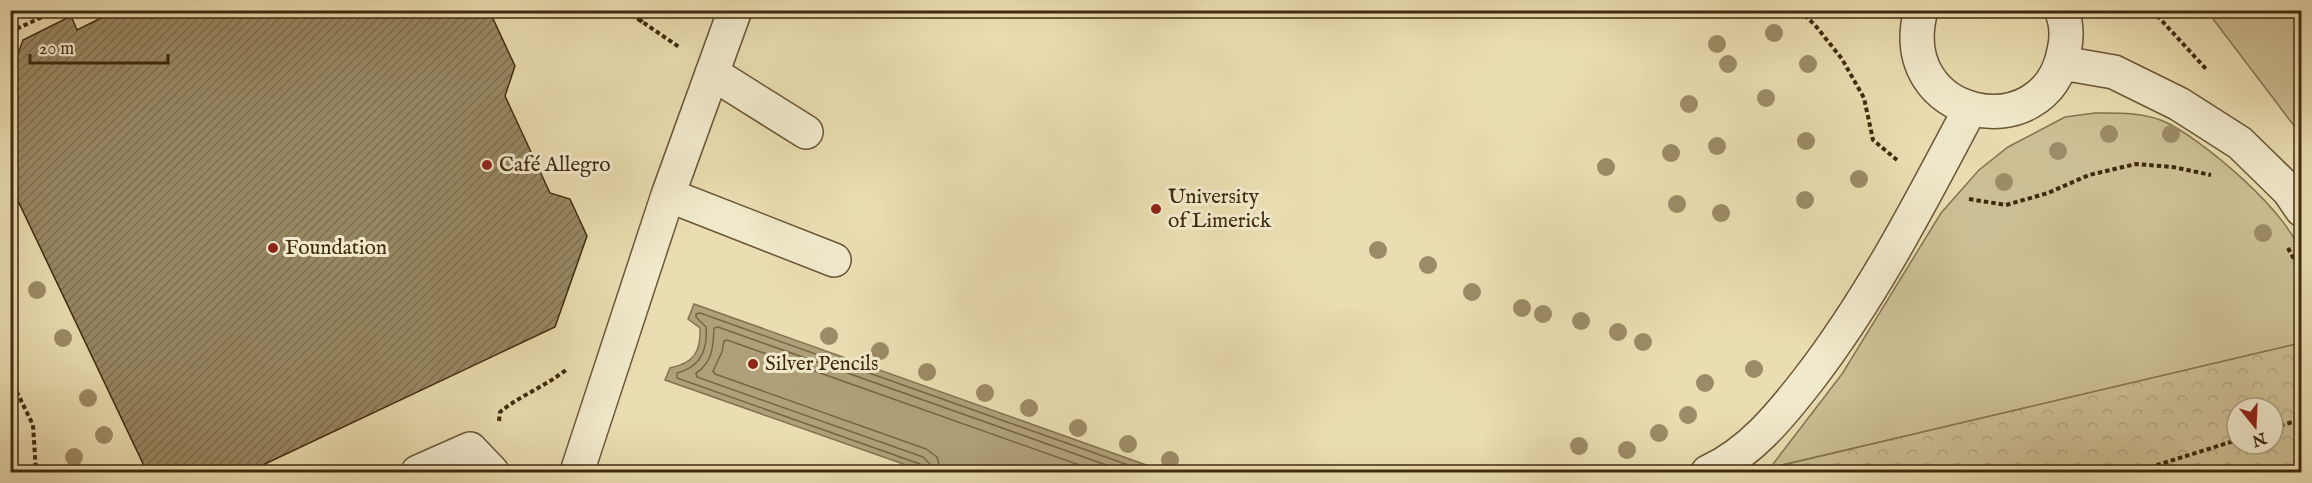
<svg xmlns="http://www.w3.org/2000/svg" width="2312" height="483" font-family="'IM FELL English',serif">
<style>
.grass{fill:#cdbf95;stroke:#867452;stroke-width:1.5}
.forest{fill:url(#forest-crowns);stroke:#867452;stroke-width:1.5;fill-rule:evenodd}
.water{fill:#b0a07a;stroke:#83714f;stroke-width:1.5}
.lines{fill:none;stroke-linecap:round;stroke-linejoin:round}
.shore{stroke:#786544;stroke-width:1.5}
.building{fill:url(#building-hatch);stroke:#402a0e;stroke-width:1.5}
.minor-casing{stroke:#6a5737;stroke-width:36}
.path{stroke:#402a0e;stroke-width:4;stroke-dasharray:4.5 3;stroke-linecap:butt}
.minor{stroke:#f1e9cc;stroke-width:33}
.tree{fill:#9c8b66}
.poi-dot{fill:#8f2418;stroke:#f1e9cc;stroke-width:2}
.labels{text-anchor:middle;dominant-baseline:central;stroke-width:6;stroke-linejoin:round;paint-order:stroke}
.poi-label{font-size:21px;fill:#402a0e;stroke:#f1e9cc;text-anchor:start}
</style>
<defs>
<pattern id="forest-crowns" width="20" height="18" patternUnits="userSpaceOnUse" patternTransform="scale(1.5)"><rect width="20" height="18" fill="#cdbf95"/><path d="M2 6a3 3 0 1 1 6 0M12 15a3 3 0 1 1 6 0" fill="none" stroke="#b1a47f"/></pattern>
<pattern id="building-hatch" width="6" height="6" patternUnits="userSpaceOnUse" patternTransform="scale(1.5)"><rect width="6" height="6" fill="#988763"/><path d="M-1 1l2-2M0 6l6-6M5 7l2-2" fill="none" stroke="#7d6f50"/></pattern>
</defs>
<rect width="100%" height="100%" fill="#eaddb1"/>
<filter id="stains"><feTurbulence type="fractalNoise" baseFrequency=".00333" numOctaves="4"/><feColorMatrix values="0 0 0 0 .2 0 0 0 0 .09 0 0 0 0 .02 0 0 0 .5 -.17"/></filter>
<radialGradient id="worn" r=".72"><stop offset=".6" stop-color="#630" stop-opacity="0"/><stop offset="1" stop-color="#630" stop-opacity=".3"/></radialGradient>
<path class="grass" d="M2207,11H2301V135Z
M2095,113C2117,113 2142,112 2163,121C2199,136 2294,216 2301,256C2306,279 2301,319 2301,343L1770,468L1842,374L1941,213L1979,170L2008,147L2065,117Z"/>
<path class="forest" d="M2301,343V472H1759L1770,468ZM2237,408H2273V444H2237Z"/>
<path class="water" d="M694,304L1166,472H926L665,380L670,368C694,363 701,352 700,328L688,319Z"/>
<g class="lines">
<path class="shore" d="M924,472L920,464L677,378V373C701,367 708,350 706,327L696,317V314L700,313L1148,472
M932,472L930,464L923,457L697,377L696,373C713,362 713,347 714,328L718,327L1126,472
M941,472L937,457L926,449L715,374L713,371L722,352L724,341L727,340L1099,472"/>
</g>
<path class="building" d="M117,10H489L515,66L505,96L550,193L570,199L587,236L555,327L248,472H147L10,184V75L23,40L71,16L77,30Z"/>
<g class="lines">
<defs>
<path id="minor" d="M1921,10C1891,121 2046,150 2064,51C2067,38 2067,23 2061,10
M2062,63L2114,72L2179,104L2240,143L2289,191L2302,210
M712,73L806,132
M668,195L834,260
M418,472L470,449L492,472
M577,472L668,195L735,10
M1708,472C1750,453 1780,416 1808,380C1872,297 1921,202 1970,109"/>
</defs>
<use href="#minor" class="minor-casing"/>
<path class="path" d="M625,10L679,47
M1799,10L1815,25L1842,59L1864,98L1873,140L1897,160
M2152,10L2207,70
M639,22L654,10
M10,32L57,10
M1969,199L2006,205L2048,193L2089,175L2136,164L2173,167L2211,175
M2288,248L2302,274
M10,378L33,425L36,472
M499,421L500,412C521,395 544,387 566,370
M2273,428L2302,419
M2135,472L2237,440"/>
<use href="#minor" class="minor"/>
</g>
<g class="tree">
<circle cx="1774" cy="33" r="9"/>
<circle cx="1717" cy="44" r="9"/>
<circle cx="1728" cy="64" r="9"/>
<circle cx="1808" cy="64" r="9"/>
<circle cx="1766" cy="98" r="9"/>
<circle cx="1689" cy="104" r="9"/>
<circle cx="2109" cy="134" r="9"/>
<circle cx="2171" cy="134" r="9"/>
<circle cx="1806" cy="141" r="9"/>
<circle cx="1717" cy="146" r="9"/>
<circle cx="2058" cy="151" r="9"/>
<circle cx="1671" cy="153" r="9"/>
<circle cx="1606" cy="167" r="9"/>
<circle cx="1859" cy="179" r="9"/>
<circle cx="2004" cy="182" r="9"/>
<circle cx="1805" cy="200" r="9"/>
<circle cx="1677" cy="204" r="9"/>
<circle cx="1721" cy="213" r="9"/>
<circle cx="2263" cy="233" r="9"/>
<circle cx="1378" cy="250" r="9"/>
<circle cx="1428" cy="265" r="9"/>
<circle cx="37" cy="290" r="9"/>
<circle cx="1472" cy="292" r="9"/>
<circle cx="1522" cy="308" r="9"/>
<circle cx="1543" cy="314" r="9"/>
<circle cx="1581" cy="321" r="9"/>
<circle cx="1618" cy="332" r="9"/>
<circle cx="829" cy="336" r="9"/>
<circle cx="63" cy="338" r="9"/>
<circle cx="1643" cy="342" r="9"/>
<circle cx="880" cy="351" r="9"/>
<circle cx="1754" cy="369" r="9"/>
<circle cx="927" cy="372" r="9"/>
<circle cx="1705" cy="383" r="9"/>
<circle cx="985" cy="393" r="9"/>
<circle cx="88" cy="398" r="9"/>
<circle cx="1029" cy="408" r="9"/>
<circle cx="1688" cy="415" r="9"/>
<circle cx="1078" cy="428" r="9"/>
<circle cx="1659" cy="433" r="9"/>
<circle cx="104" cy="435" r="9"/>
<circle cx="1128" cy="444" r="9"/>
<circle cx="1579" cy="446" r="9"/>
<circle cx="1627" cy="450" r="9"/>
<circle cx="74" cy="457" r="9"/>
<circle cx="1170" cy="460" r="9"/>
</g>
<g class="poi-dot">
<circle cx="487" cy="165" r="6"/>
<circle cx="1156" cy="209" r="6"/>
<circle cx="273" cy="248" r="6"/>
<circle cx="753" cy="364" r="6"/>
</g>
<g class="labels">
<g class="poi-label">
<text x="499" y="165">Café Allegro</text>
<text x="1168" y="197">University<tspan x="1168" dy="24">of Limerick</tspan></text>
<text x="285" y="248">Foundation</text>
<text x="765" y="364">Silver Pencils</text>
</g>
</g>
<rect width="2312" height="483" fill="none" stroke="#eaddb1" stroke-width="36"/>
<rect x="12" y="12" width="2288" height="459" fill="none" stroke="#402a0e" stroke-width="3"/>
<rect x="18" y="18" width="2276" height="447" fill="none" stroke="#402a0e" stroke-width="1.5"/>
<g transform="translate(2255 426) rotate(162)"><circle r="28" fill="#f1e9cc" stroke="#aa9d80" stroke-width="1.5"/>
<path d="M0-4.5L10 22L0 15L-10 22Z" fill="#8f2418"/>
<text y="-9" font-size="16" font-weight="bold" text-anchor="middle" fill="#402a0e">N</text>
</g>
<path d="M30 54v9h138v-9" fill="none" stroke="#402a0e" stroke-width="3"/>
<text x="39" y="54" font-size="18" fill="#402a0e" stroke="#f1e9cc" stroke-width="4.5" paint-order="stroke">20 m</text>
<rect width="100%" height="100%" filter="url(#stains)"/>
<rect width="100%" height="100%" fill="url(#worn)"/>
</svg>
